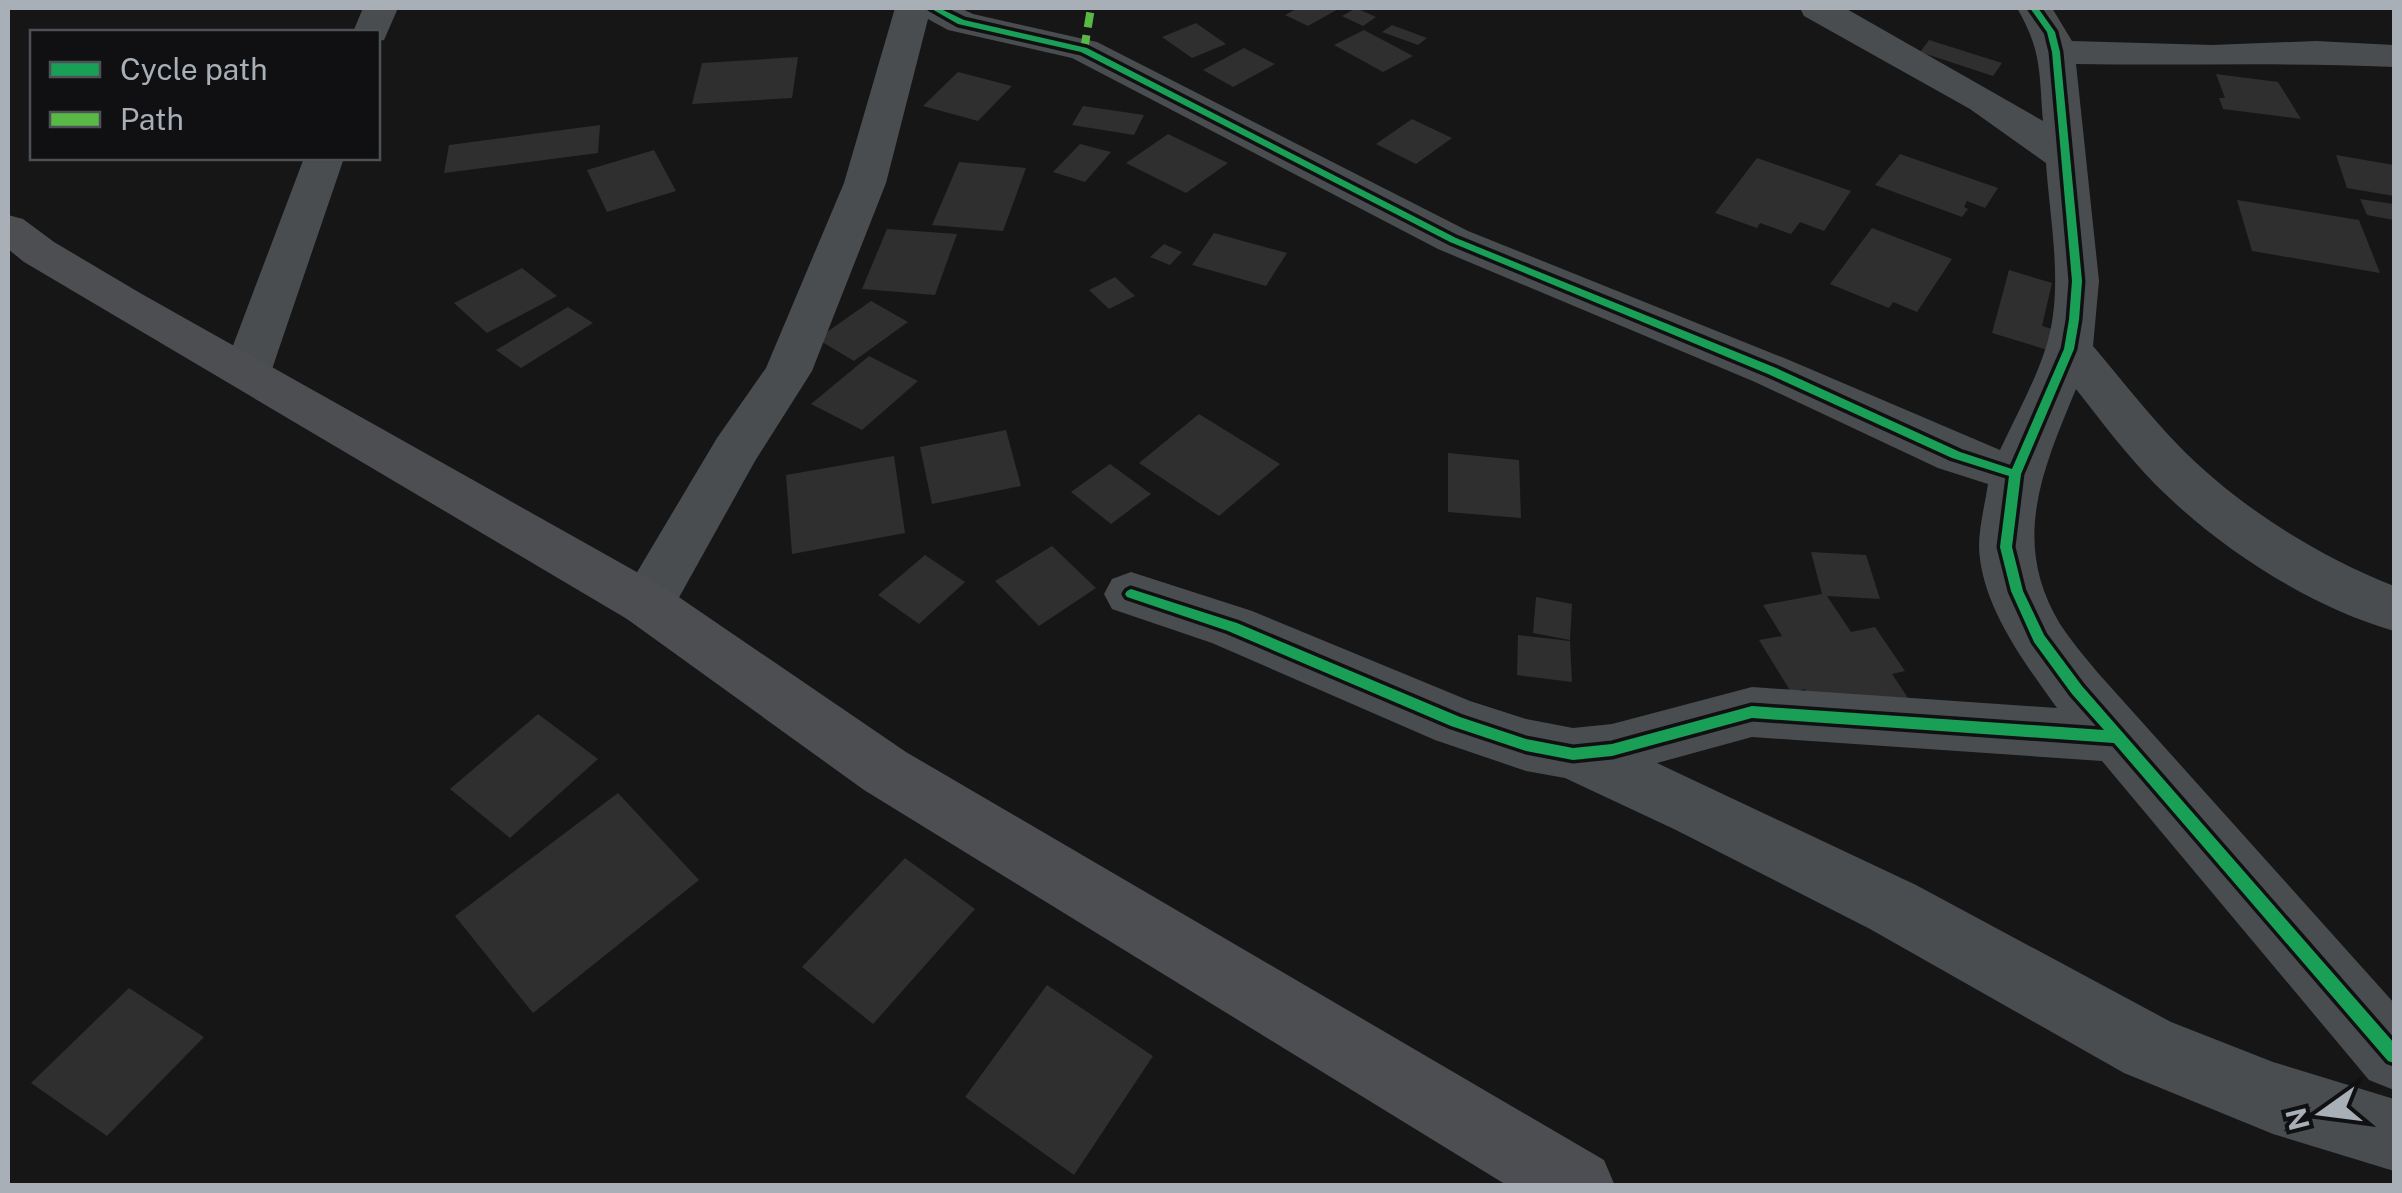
<svg xmlns="http://www.w3.org/2000/svg" width="2402" height="1193" font-family="'Public Sans',sans-serif">
<style>
.building{fill:#2f2f30}
.lines{fill:none;stroke-linecap:round;stroke-linejoin:round}
.minor{fill:#4a4d4f;fill-rule:evenodd}
.major{fill:#4c4e51;fill-rule:evenodd}
.quiet{stroke:#58b947;stroke-width:8;stroke-dasharray:15 8;stroke-linecap:butt}
.cycleway-casing{stroke:#101012;stroke-width:7}
.cycleway{fill:#1a9f57;fill-rule:evenodd}
</style>
<rect width="100%" height="100%" fill="#161616"/>
<path class="building" d="M1298,8H1340L1308,26L1285,15Z
M1356,8L1376,17L1363,26L1342,16Z
M1196,23L1226,44L1192,58L1162,37Z
M1392,25L1427,38L1418,45L1382,32Z
M1364,30L1413,56L1383,72L1334,45Z
M1929,40L2002,63L1993,76L1920,52Z
M1244,48L1275,64L1233,87L1203,70Z
M798,57L792,98L692,104L702,63Z
M958,72L1012,86L978,121L923,106Z
M2216,74L2278,82L2301,119L2223,109L2219,98H2225Z
M1083,106L1144,115L1134,135L1072,125Z
M1412,119L1452,138L1416,164L1376,144Z
M600,125L598,153L444,173L449,145Z
M1168,134L1228,163L1186,193L1126,163Z
M1080,144L1111,152L1085,182L1053,172Z
M654,150L676,191L607,212L587,170Z
M1900,154L1998,188L1985,208L1967,201L1964,207L1968,209L1962,217L1875,185Z
M2336,155L2394,165V196L2347,188Z
M1757,158L1851,191L1824,231L1800,222L1791,234L1760,223L1757,228L1715,213Z
M959,162L1026,168L1003,231L932,225Z
M2360,199L2394,204V220L2367,215Z
M2237,200L2359,220L2380,273L2252,251Z
M1872,228L1952,259L1917,312L1893,302L1889,308L1830,284Z
M887,229L957,234L935,295L862,289Z
M1214,233L1287,253L1266,286L1192,265Z
M1164,244L1182,252L1170,265L1150,257Z
M522,268L557,296L487,333L454,303Z
M2009,270L2052,283L2042,326L2055,330L2051,351L1992,333Z
M1115,277L1135,296L1109,309L1089,290Z
M871,301L908,322L854,361L817,339Z
M568,307L593,323L521,368L496,350Z
M869,356L918,381L862,430L811,404Z
M1199,414L1280,464L1219,516L1139,463Z
M1006,430L1021,486L932,504L920,447Z
M1448,453L1519,460L1521,518L1448,512Z
M894,456L905,533L792,554L786,475Z
M1110,464L1151,494L1111,524L1071,492Z
M1052,546L1096,588L1039,626L995,581Z
M1811,552L1866,555L1880,599L1827,596L1851,632L1875,627L1905,671L1892,674L1910,701L1819,711L1805,689L1791,692L1759,640L1782,636L1763,605L1822,594Z
M925,555L965,582L919,624L878,595Z
M1536,597L1572,604L1570,640L1533,633Z
M1518,635L1570,641L1572,682L1517,675Z
M538,714L598,759L510,838L450,789Z
M618,793L699,880L533,1013L455,916Z
M905,858L975,909L873,1024L802,967Z
M1047,985L1153,1056L1074,1175L965,1097Z
M129,988L204,1037L107,1136L31,1083Z"/>
<g class="lines">
<path class="minor" d="M363,8H398L384,40L378,41V32H353Z
M895,8H960L973,14L1097,42L1468,231L1789,360L2000,450C2015,418 2034,384 2045,350C2065,292 2050,223 2046,163L1970,109L1804,16L1800,8H1845L2043,121C2039,72 2042,51 2017,8H2052L2072,41L2212,45L2316,41L2394,45V67C2288,62 2182,66 2076,64L2099,281L2093,346C2121,379 2148,414 2178,445C2236,505 2316,555 2394,586V631C2308,606 2217,547 2154,483C2126,454 2101,421 2076,389C2043,469 2010,541 2060,624C2071,641 2085,657 2098,673L2394,1003V1090L2369,1080L2102,761L1752,737L1657,763L1916,885L2171,1022L2273,1062L2394,1099V1171L2273,1134L2124,1073L1870,929L1676,830L1565,778L1526,771L1435,740L1212,643L1112,609L1104,594L1112,579L1131,572L1252,611L1470,701L1526,719L1573,728L1612,724L1752,687L2057,708C2024,662 1981,605 1979,547C1979,527 1985,504 1988,484L1938,468L1755,382L1438,249L1072,58L948,30L928,19L886,183L812,371L755,461L667,619L647,626L627,619L619,604L627,589L717,438L766,368L844,183Z
M304,158H344L271,372L264,383L247,388L230,383L223,372Z"/>
<path class="major" d="M8,215L23,219L54,242L140,293L667,589L906,752L1604,1160L1615,1186H1508L864,790L627,619L24,262L8,249Z"/>
<path class="quiet" d="M1084,50L1091,8"/>
<defs>
<path id="cycleway" d="M930,8H939L964,20L1087,48L1456,238L1776,368L1960,452L2012,469L2064,349L2069,320L2072,281L2052,52L2047,32L2030,8H2038L2055,32L2060,52L2082,281L2079,320L2074,349L2021,474L2012,547L2023,591L2044,635L2082,686L2394,1043V1063L2388,1061L2114,743L1752,718L1612,756L1573,760L1526,751L1451,726L1228,631L1127,597L1125,594L1127,591L1131,589L1237,623L1460,717L1526,739L1573,748L1612,744L1752,706L2104,730L2072,694L2034,642L2011,591L2000,547L2009,476L1952,458L1768,374L1450,242L1081,52L958,24Z"/>
</defs>
<use href="#cycleway" class="cycleway-casing"/>
<use href="#cycleway" class="cycleway"/>
</g>
<rect width="2402" height="1193" fill="none" stroke="#a8afb6" stroke-width="20"/>
<rect x="30" y="30" width="350" height="130" fill="#101012" stroke="#4d5054" stroke-width="2.5"/>
<rect x="50" y="62" width="50" height="15" fill="#1a9f57" stroke="#4d5054" stroke-width="2.5"/>
<text x="120" y="80" font-size="30" fill="#a8afb6">Cycle path</text>
<rect x="50" y="112" width="50" height="15" fill="#58b947" stroke="#4d5054" stroke-width="2.5"/>
<text x="120" y="130" font-size="30" fill="#a8afb6">Path</text>
<g transform="translate(2322 1113) rotate(256)" stroke="#101012" stroke-width="8" paint-order="stroke">
<path d="M0-8L18 38L0 25L-18 38Z" fill="#a8afb6"/>
<text y="-15" font-size="28" font-weight="bold" text-anchor="middle" fill="#a8afb6">N</text>
</g>
</svg>
